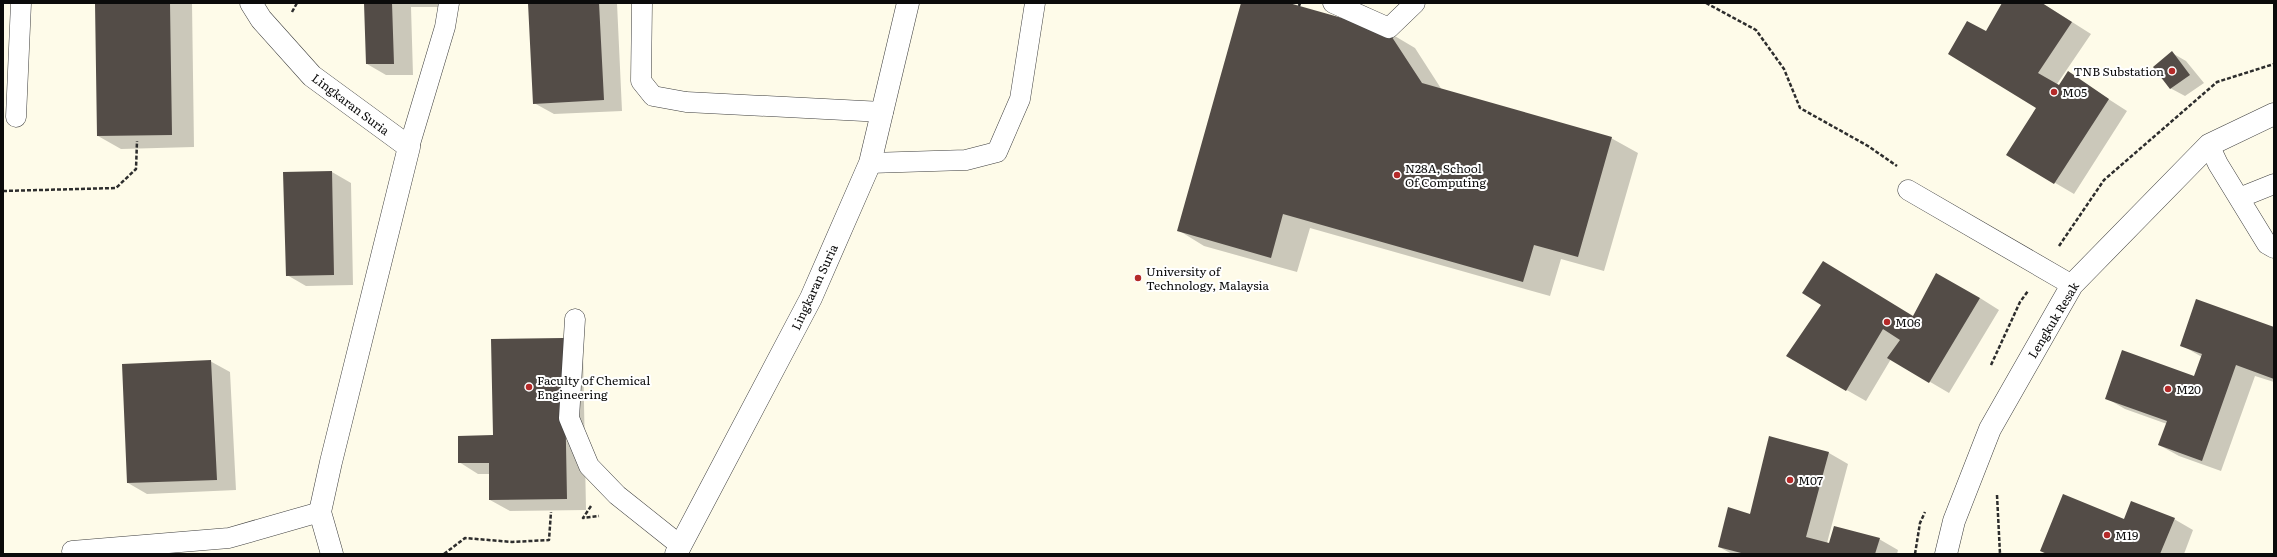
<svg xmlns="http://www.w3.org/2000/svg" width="2277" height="557" font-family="Literata,serif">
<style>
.shadow{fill:#0003}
.building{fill:#534c47}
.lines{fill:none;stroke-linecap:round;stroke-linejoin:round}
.lane-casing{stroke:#3e3e3e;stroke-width:21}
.street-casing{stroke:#3e3e3e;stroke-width:23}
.path{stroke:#2d2d2d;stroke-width:2.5;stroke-dasharray:4 2;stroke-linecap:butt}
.lane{stroke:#fff;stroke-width:20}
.street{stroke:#fff;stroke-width:22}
.poi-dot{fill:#b42a29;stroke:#fff;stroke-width:1.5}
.labels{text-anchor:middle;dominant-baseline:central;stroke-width:4;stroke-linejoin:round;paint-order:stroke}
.poi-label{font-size:12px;fill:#0b0b0b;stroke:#fff;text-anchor:start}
.street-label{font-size:12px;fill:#0b0b0b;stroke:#fff}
</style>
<rect width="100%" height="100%" fill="#fefbe9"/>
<path class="shadow" d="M96,3H192L194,147L121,149L98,136Z
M365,3H455V7H411L413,75H386L367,64Z
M529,3H617L622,111L554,114L534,103Z
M1242,3H1285L1388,32L1415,48L1442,90L1611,138L1638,153L1604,271L1561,259L1550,296L1310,228L1297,272L1204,246L1178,230Z
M2003,3H2042L2091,34L2057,84L2059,86L2068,73L2127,111L2074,194L2008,155L2037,107L1987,33Z
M2172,53L2186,61L2204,83L2185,96L2170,88Z
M3,65L4,145H3Z
M332,172L351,183L353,285L306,286L287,275Z
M1980,298L1999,310L1949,393L1891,359L1866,401L1787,356Z
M2274,328V382L2255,376L2221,471L2179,456L2159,445L2167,424L2125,409L2106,398L2194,377L2202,357L2181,345Z
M583,350L586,510L510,511L490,500V474H478L459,462L494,436Z
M210,361L230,372L236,490L147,494L128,483Z
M1770,438L1829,453L1848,464L1827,543L1879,539L1898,550L1897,554H1732L1719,547L1751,515Z
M2174,519L2193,530L2184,554H2047Z"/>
<path class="building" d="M95,3H170L172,135L97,136Z
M364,3H392L394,64H366Z
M528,3H599L604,100L533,104Z
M1241,3H1289L1388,31L1422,83L1612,137L1578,257L1534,245L1523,282L1283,214L1271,258L1177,231Z
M2002,3H2042L2072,22L2038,73L2059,85L2068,71L2109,99L2054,184L2006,155L2036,108L1948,54L1967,21L1986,31Z
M2172,51L2190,75L2170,89L2153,67Z
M332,171L334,275L286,276L283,172Z
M1823,261L1913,316L1936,273L1980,298L1929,383L1887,358L1900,340L1883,329L1846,391L1786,356L1821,305L1802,293Z
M2196,299L2274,327V379L2236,365L2202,461L2158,445L2167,421L2105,399L2122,350L2194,376L2202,354L2180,346Z
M564,338L567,499L489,500V463H458V436L493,435L491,339Z
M211,360L217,480L127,483L122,364Z
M1769,436L1829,452L1806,537L1829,543L1834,526L1880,538L1875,554H1745L1718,547L1728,507L1750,514Z
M2063,494L2124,519L2131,501L2175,518L2160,554H2047L2040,551Z"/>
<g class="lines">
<defs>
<path id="lane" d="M642,3L641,81L653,96L686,102L883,112
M1333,3L1389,28L1415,3
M16,117L21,3
M2209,145L2218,164L2267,244L2274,248
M409,147L445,27L449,3
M870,163L966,160L997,152L1020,99L1035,3
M1908,190L2072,285
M2239,198L2274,184
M575,319L569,418L589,466L617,495L681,546
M72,551L229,538L320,512"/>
<path id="street" d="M251,3L261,19L312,76L409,147L331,462L320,512L332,554
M676,554L811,298L870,163L908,3
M1946,554L1954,521L1990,429L2072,285L2209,145L2274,114"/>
</defs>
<use href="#lane" class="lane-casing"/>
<use href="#street" class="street-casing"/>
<path class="path" d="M1706,3L1756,30L1784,69L1800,108L1868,146L1897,166
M1299,6L1300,3
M292,12L297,3
M3,191L116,188L136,169L137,141
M2059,246L2104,180L2217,82L2274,64
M1991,365L2020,302L2028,291
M1997,495L2000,554
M591,506L583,518L599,516
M444,554L465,538L512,542L549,540L551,512
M1915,554L1920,523L1925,512"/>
<use href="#lane" class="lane"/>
<use href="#street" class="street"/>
</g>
<g class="poi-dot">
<circle cx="2172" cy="71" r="4"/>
<circle cx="2054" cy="92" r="4"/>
<circle cx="1397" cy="175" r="4"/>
<circle cx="1138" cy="278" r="4"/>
<circle cx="1887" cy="322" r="4"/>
<circle cx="529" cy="387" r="4"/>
<circle cx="2168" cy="389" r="4"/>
<circle cx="1790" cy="480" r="4"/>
<circle cx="2107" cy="535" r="4"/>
</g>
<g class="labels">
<g class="poi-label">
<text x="2164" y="71" text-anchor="end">TNB Substation</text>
<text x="2062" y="92">M05</text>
<text x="1405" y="168">N28A, School<tspan x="1405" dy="14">Of Computing</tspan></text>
<text x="1146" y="271">University of<tspan x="1146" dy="14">Technology, Malaysia</tspan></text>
<text x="1895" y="322">M06</text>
<text x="537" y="380">Faculty of Chemical<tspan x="537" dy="14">Engineering</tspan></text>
<text x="2176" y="389">M20</text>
<text x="1798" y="480">M07</text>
<text x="2115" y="535">M19</text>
</g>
<g class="street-label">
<text transform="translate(351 104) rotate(37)">Lingkaran Suria</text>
<text transform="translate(814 287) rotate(-65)">Lingkaran Suria</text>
<text transform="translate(2053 320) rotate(-59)">Lengkuk Resak</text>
</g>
</g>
<rect width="2277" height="557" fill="none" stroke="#0b0b0b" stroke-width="8"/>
</svg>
